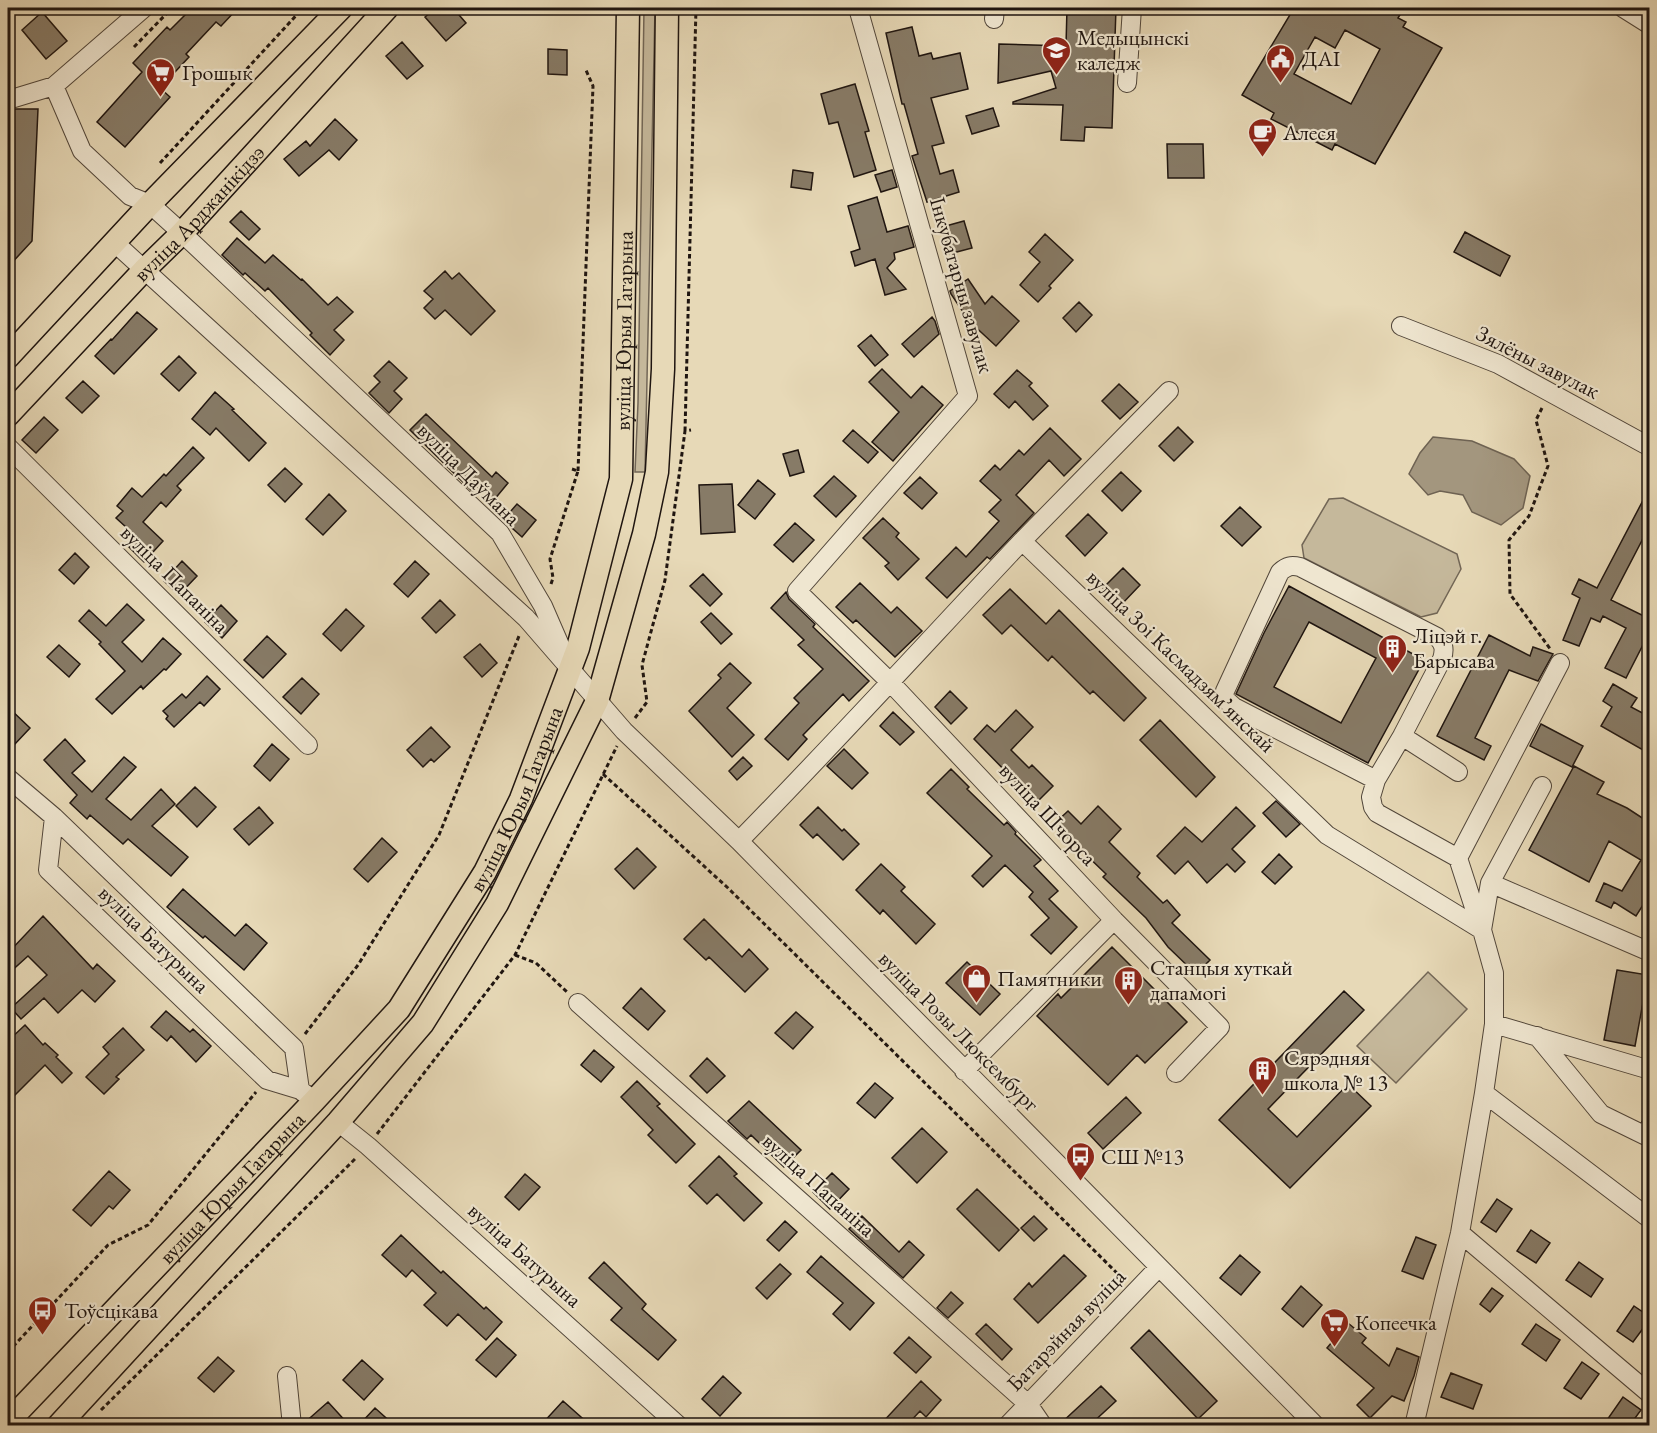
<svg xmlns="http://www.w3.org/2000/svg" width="1657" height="1433" font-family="'EB Garamond',serif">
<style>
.green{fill:#c5b89b;stroke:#726656;stroke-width:1.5}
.water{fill:#a3967e;stroke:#6e6252;stroke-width:1.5}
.building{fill:#877b67;stroke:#1f1510;stroke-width:1.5;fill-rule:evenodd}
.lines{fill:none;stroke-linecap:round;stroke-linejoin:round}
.minor-casing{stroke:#51463a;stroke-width:20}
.major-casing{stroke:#1f1510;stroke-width:25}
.path{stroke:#1f1510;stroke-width:3;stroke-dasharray:4.5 3;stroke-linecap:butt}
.minor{stroke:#efe6d0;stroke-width:18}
.major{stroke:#e7d9b7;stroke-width:22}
.labels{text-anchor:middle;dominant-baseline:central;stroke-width:4.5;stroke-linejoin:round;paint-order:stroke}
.poi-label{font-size:22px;fill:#1f1510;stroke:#efe6d0;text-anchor:start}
.street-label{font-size:22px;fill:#1f1510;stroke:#efe6d0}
</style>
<rect width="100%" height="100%" fill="#e7d9b7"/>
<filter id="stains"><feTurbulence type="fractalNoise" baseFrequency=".00333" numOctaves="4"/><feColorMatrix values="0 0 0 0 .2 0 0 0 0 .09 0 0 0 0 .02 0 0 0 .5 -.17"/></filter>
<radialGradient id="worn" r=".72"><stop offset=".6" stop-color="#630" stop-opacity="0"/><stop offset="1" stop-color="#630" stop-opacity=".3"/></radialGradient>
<path class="green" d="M644,8H655L645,472H635L638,403Z
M1343,498L1457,554L1461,569L1437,613L1421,617L1304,558L1302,545L1329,499Z
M1428,972L1467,1009L1396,1083L1357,1046Z"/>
<path class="water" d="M1433,437L1472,441L1514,459L1530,476L1523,508L1501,525L1472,512L1463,495L1440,491L1428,495L1409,474L1420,453Z"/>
<path class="building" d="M192,8H238L221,26L216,22L186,54L189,57L160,88L170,97L125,147L97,122L142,72L133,63L167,27L170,30Z
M436,8H453L466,23L446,41L425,17Z
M1067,8H1116L1112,128L1085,127L1084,141L1061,140L1063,105L1013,104V102L1056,88L1051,71L998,83L999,44L1066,46Z
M1294,8H1404L1398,18L1406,22L1403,27L1442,48L1375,164L1335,144L1332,150L1271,119L1274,113L1242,95ZM1345,30L1380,49L1351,104L1294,74L1315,37L1335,48Z
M42,12L67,41L46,59L22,30Z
M912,27L919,56L931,53L933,59L960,53L968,89L931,98L944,143L932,146L940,174L953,170L959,192L927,202L912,156L918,154L904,104H902L886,33Z
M402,42L423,66L407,79L386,56Z
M548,49L567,50V75L548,74Z
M855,84L869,131L865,132L876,170L854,177L838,122L829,124L821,94Z
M993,108L999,126L972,134L966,116Z
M16,109H38L32,241L8,267V111Z
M335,119L357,140L339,160L329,150L299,176L284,159L306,141L310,146Z
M1167,144H1203L1204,178H1168Z
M793,170L813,173L811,190L791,187Z
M892,170L897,187L881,192L875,175Z
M877,197L887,232L908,226L914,247L894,253L895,259L887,268L906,289L885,295L875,259L855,266L851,252L860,249L848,206Z
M241,211L260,229L249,240L230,222Z
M964,221L972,248L949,254L942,227Z
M1465,232L1510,256L1500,276L1454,252Z
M1045,234L1073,260L1049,286L1051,288L1038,302L1020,285L1040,262L1029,252Z
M237,238L265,263L273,255L301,280L302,279L328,305L337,297L353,312L334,330L344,340L330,355L310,335L312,333L268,288L265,291L245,273L243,275L222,255Z
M445,271L452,279L459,273L495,311L471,335L445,310L435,319L424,308L433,299L424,291Z
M968,279L985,304L992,296L1019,321L996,346L969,321L951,294L950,291Z
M1079,302L1092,315L1076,332L1063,318Z
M137,312L157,329L114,374L95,356L111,339L112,340Z
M932,317L935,321L939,334L914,357L902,344Z
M871,335L888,355L875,366L858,346Z
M179,356L196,373L179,391L161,374Z
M389,361L407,378L394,391L402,399L389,413L369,393L380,382L374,376Z
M882,369L911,398L922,386L943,405L893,461L872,442L899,412L869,382Z
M1017,370L1032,383L1029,386L1048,406L1033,420L1015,401L1009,408L994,394Z
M83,381L99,396L82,413L66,398Z
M1119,384L1138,402L1120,419L1102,401Z
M215,392L234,409L232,410L266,443L249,461L216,428L210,435L192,419Z
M426,414L492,477L496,472L508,483L494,500L478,486L473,492L410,430Z
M44,417L58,430L36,453L22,440Z
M1178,427L1193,442L1174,461L1159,446Z
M1050,428L1081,459L1064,476L1049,460L1016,495L1034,513L990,559L987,557L947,598L926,578L956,547L966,557L999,521L989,512L1001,500L980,481L995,465L1000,470L1019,450L1024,455Z
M853,430L878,452L868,463L843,441Z
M193,447L204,458L177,486L181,490L166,507L161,502L143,522L163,541L144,562L129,547L138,538L116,518L123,511L117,506L132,488L142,497L164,474L166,476Z
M798,450L804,472L790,476L783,454Z
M285,468L302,484L285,502L268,485Z
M1121,472L1141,491L1122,511L1102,491Z
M834,476L856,496L836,517L814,496Z
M920,477L937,493L922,509L904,493Z
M758,480L775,494L755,519L738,505Z
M732,484L735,532L701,534L699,485Z
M1650,487V525L1611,600L1650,619V631L1626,678L1605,668L1626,628L1603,616L1600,622L1591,618L1579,646L1563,640L1580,598L1572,594L1579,579L1597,588Z
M329,494L346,511L323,535L306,519Z
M517,504L536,520L522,537L503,520Z
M1240,507L1261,527L1242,546L1221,526Z
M1088,514L1107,533L1085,556L1066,536Z
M883,518L899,533L896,537L919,559L898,580L885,566L889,563L863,538Z
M795,523L814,540L793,562L774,545Z
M75,553L89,567L74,584L59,570Z
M182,561L197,576L179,595L164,581Z
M415,561L429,574L408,597L394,584Z
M1123,568L1140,585L1121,605L1103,588Z
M703,574L722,594L710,606L690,586Z
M860,583L891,613L897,607L922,631L895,657L856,620L853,623L836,607Z
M1289,586L1424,660L1368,763L1236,694L1264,633ZM1309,622L1376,658L1341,723L1274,687Z
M1010,589L1046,624L1059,610L1146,698L1124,721L1093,691L1090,694L1052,656L1048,661L1011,625L1002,634L983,615Z
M786,592L789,599L815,624L813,627L869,681L849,701L843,694L803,735L807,739L788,760L765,739L799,703L794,698L823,669L798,645L804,640L771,608Z
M440,600L455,615L436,633L422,618Z
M127,604L144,620L122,642L142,662L163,638L181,654L166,670L164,669L143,689L141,686L112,714L96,699L125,671L99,644L101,642L79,621L89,610L106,626Z
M221,605L237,621L222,638L205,622Z
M346,609L364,626L341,651L323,634Z
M711,613L732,634L721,644L701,622Z
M1489,635L1530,656L1533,647L1553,654L1538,681L1509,670L1475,738L1491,746L1484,760L1437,736Z
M267,636L286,654L263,678L244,660Z
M480,644L497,663L482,677L464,657Z
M59,645L80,664L69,677L47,657Z
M730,663L751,683L727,708L754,735L732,757L689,711L721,678L718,675Z
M207,676L220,689L204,706L200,702L174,727L166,719L168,716L163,711L182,694L186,698Z
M302,678L319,694L301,714L283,697Z
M1613,684L1637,698L1631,707L1650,717V754L1601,726L1612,707L1603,701Z
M950,691L967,708L951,724L935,707Z
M8,707L30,728L15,744L8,737Z
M1016,710L1033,727L1011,750L1029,768L1032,765L1053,786L1034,805L1013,784L1016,782L974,739L987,725L995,732Z
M893,712L914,732L900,745L880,726Z
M1160,720L1215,777L1196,797L1140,740Z
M1541,724L1583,746L1572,767L1530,746Z
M431,727L450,747L434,762L431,759L423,767L407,750Z
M65,739L85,761L72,773L92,792L124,757L136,767L106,799L131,820L161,789L175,804L152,826L188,857L171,876L128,839L123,844L90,815L87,819L70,803L77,795L44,760Z
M272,744L289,759L270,781L254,766Z
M844,749L868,773L852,789L827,766Z
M743,757L752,766L737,780L729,771Z
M1574,766L1604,782L1597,794L1627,808L1650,823V894L1636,916L1614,902L1611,908L1596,901L1604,883L1622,891L1641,860L1609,841L1589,882L1529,850Z
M951,769L969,787L967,789L1004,825L1007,822L1016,832L1015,834L1041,860L1034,866L1058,891L1049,899L1077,927L1051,954L1031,935L1049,918L1029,897L1033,892L1005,865L983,887L972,876L992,856L927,793Z
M195,787L216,807L197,827L176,806Z
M1276,801L1300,824L1286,837L1263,813Z
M1098,806L1121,829L1109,842L1140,873L1137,877L1163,903L1167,900L1180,915L1172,923L1210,960L1196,974L1168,947L1146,918L1103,877L1106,874L1054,824L1068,811L1081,824Z
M259,807L273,823L249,845L234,829Z
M818,807L842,831L844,829L859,844L843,860L817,834L813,838L800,825Z
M1236,807L1255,826L1232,849L1245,862L1235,872L1227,864L1207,883L1188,861L1175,874L1157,856L1185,827L1202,842Z
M382,838L397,852L368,882L354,869Z
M637,848L656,867L634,889L615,869Z
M1279,854L1292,867L1275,884L1262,872Z
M881,864L905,887L901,891L935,924L916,944L883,910L880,914L856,890Z
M183,889L235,936L246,924L267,943L244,970L205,936L203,938L167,907Z
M43,916L93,969L97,964L115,981L95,1002L82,990L58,1013L44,998L21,1019L11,1008L47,975L28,956L8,974V953Z
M704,919L742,957L749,949L768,969L745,992L709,957L706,960L684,939Z
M1112,947L1187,1022L1145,1063L1137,1055L1108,1085L1037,1016L1058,994L1061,998Z
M967,962L1000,994L980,1015L946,983Z
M1617,970L1648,975L1635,1046L1604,1040Z
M641,988L665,1011L648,1030L623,1008Z
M1344,991L1364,1010L1268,1109L1297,1137L1348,1084L1371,1106L1290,1188L1219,1120Z
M166,1011L190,1032L193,1029L211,1046L196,1062L171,1036L167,1041L151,1027Z
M796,1012L813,1027L793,1049L775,1033Z
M25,1025L43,1045L45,1043L58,1055L56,1057L72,1073L62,1083L45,1065L8,1102V1066L14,1060L8,1053V1041Z
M123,1028L144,1050L116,1077L119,1079L104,1094L86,1077L109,1054L103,1047Z
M594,1050L614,1067L601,1082L581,1065Z
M707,1058L725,1076L707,1093L690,1076Z
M637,1081L660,1104L657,1106L695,1144L676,1163L648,1135L653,1130L621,1097Z
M875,1083L893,1098L875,1118L857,1103Z
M1126,1097L1141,1113L1103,1149L1088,1133Z
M749,1101L801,1150L784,1167L751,1135L747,1139L728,1121Z
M922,1128L947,1152L917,1183L892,1158Z
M719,1156L737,1174L734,1176L762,1203L744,1221L717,1194L707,1204L689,1186Z
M109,1171L130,1190L113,1209L109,1206L91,1226L73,1210Z
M832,1173L849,1189L830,1209L813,1192Z
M525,1174L540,1187L519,1210L505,1197Z
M977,1189L1019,1230L999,1251L957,1209Z
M1497,1199L1512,1209L1496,1232L1481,1222Z
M862,1216L899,1252L909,1241L924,1255L903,1278L849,1229Z
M1034,1216L1047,1229L1034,1241L1021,1228Z
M785,1221L797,1232L779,1251L767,1240Z
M1531,1230L1550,1243L1536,1263L1517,1251Z
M401,1235L441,1273L443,1271L484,1309L486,1307L502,1322L486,1340L458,1314L447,1326L424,1305L436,1293L412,1270L406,1277L382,1255Z
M1416,1237L1436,1245L1423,1279L1402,1271Z
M1064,1255L1086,1276L1038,1323L1014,1299L1029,1283L1032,1287Z
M1240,1255L1260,1272L1241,1295L1220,1278Z
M821,1256L874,1303L850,1330L833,1314L843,1303L807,1272Z
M604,1262L646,1304L642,1309L676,1340L658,1360L611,1320L622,1308L589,1278Z
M1579,1262L1603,1279L1591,1297L1566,1280Z
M780,1264L791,1274L767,1299L756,1288Z
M1301,1286L1322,1305L1303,1327L1282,1309Z
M1492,1288L1503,1296L1490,1312L1480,1304Z
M951,1292L963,1303L948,1318L937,1308Z
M1634,1306L1650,1317V1319L1633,1342L1617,1331Z
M1348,1323L1366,1338L1362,1343L1389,1366L1397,1348L1419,1357L1414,1376L1404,1401L1392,1396L1370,1418L1357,1405L1374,1388L1327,1348Z
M986,1324L1012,1349L1002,1360L976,1334Z
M1536,1324L1560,1340L1546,1361L1522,1344Z
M1149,1330L1217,1401L1198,1419L1131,1348Z
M909,1337L931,1357L916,1373L894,1353Z
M497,1338L516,1355L496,1377L476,1360Z
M218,1357L234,1371L214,1392L198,1378Z
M362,1360L383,1379L364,1400L343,1380Z
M1582,1362L1599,1374L1581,1399L1564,1388Z
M1451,1373L1482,1385L1473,1409L1441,1397Z
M723,1376L741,1393L720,1416L702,1399Z
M921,1381L941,1400L926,1417L920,1411L907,1425H880Z
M1101,1386L1116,1401L1090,1425H1059Z
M1623,1397L1641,1410L1630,1425H1615L1607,1420Z
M563,1401L590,1425H541Z
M328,1402L349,1425H303V1424Z
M375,1408L394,1425H359Z"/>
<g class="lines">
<defs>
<path id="minor" d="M858,8L968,396L797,591L890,682L1114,920L964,1071
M1623,8L1650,25
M994,19L995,8
M1127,83L1132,8
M54,86L144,8
M8,100L54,86L82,151L130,196L150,204L182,233L500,533L543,606L563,652
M115,243L526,618L624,731L739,841L1316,1426
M1401,326L1498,364L1650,447
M1169,391L1022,541L1327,835L1482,930
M8,447L308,745
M1402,736L1458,772
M8,778L54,817L294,1048L300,1090
M1376,780L1234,707L1224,698L1225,691L1280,572C1287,566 1291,565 1300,567L1437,637C1444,644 1445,649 1442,659L1402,736L1376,780L1371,797L1373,807L1377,813L1458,858
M54,817L48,870L267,1080L300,1090L307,1095
M739,841C835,743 928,641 1022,541
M1490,883L1650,952
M1114,920L1220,1027L1176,1073
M1481,929L1458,858L1560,663
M578,1003L1028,1404L1043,1426
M1494,1024L1650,1070
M1537,1036L1601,1114L1646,1136L1650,1126
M1484,1093L1650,1219
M338,1122L368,1146L679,1426
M1460,1233L1650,1394
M287,1376L292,1426
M1007,1426L1159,1267
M1414,1426L1460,1233L1484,1093L1494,1024V973L1482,930L1490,883L1542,786"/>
<g id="major">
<path d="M8,357L150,204L341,8"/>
<path id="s1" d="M8,415L144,270L182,233L387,8"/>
<path id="s2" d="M8,1422L314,1101L399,1009L485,872L521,799L578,648L621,479L628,8"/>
<path d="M58,1426L338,1122L423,1023L497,904L597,701L644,534L657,472L663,369L667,8"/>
</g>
</defs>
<use href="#minor" class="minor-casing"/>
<use href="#major" class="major-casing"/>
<path class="path" d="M1010,8L1049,9V8
M134,47L172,8
M160,163L303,8
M1542,408L1536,420L1548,466L1529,516L1509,540L1510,594L1551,650
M685,431L696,8
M578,471L593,86L585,68
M551,584L553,578L550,559L578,471L572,469
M635,718L647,702L642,665L665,580L685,431L691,430
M603,774L728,888L1125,1281
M515,955L536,963L567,992
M305,1034L358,965L439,835L519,636
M377,1134L515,955L617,746
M8,1352L108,1245L148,1225L256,1092
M101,1410L357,1157"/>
<use href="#minor" class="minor"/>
<use href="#major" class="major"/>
</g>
<defs>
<symbol id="university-pin" viewBox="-11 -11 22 30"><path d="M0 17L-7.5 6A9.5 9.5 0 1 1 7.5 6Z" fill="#8f2418" stroke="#efe6d0"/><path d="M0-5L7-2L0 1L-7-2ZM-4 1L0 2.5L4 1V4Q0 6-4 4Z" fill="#fff"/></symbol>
<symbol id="civic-pin" viewBox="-11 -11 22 30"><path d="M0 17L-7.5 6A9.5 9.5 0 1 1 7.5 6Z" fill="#8f2418" stroke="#efe6d0"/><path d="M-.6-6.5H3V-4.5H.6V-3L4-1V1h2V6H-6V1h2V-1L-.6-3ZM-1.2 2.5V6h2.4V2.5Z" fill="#fff"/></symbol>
<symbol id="supermarket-pin" viewBox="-11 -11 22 30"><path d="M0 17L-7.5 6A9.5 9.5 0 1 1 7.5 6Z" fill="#8f2418" stroke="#efe6d0"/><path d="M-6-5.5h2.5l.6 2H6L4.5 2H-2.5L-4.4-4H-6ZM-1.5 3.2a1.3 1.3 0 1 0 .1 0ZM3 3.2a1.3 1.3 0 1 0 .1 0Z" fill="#fff"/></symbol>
<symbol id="cafe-pin" viewBox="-11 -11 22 30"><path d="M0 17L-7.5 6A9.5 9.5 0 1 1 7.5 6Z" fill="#8f2418" stroke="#efe6d0"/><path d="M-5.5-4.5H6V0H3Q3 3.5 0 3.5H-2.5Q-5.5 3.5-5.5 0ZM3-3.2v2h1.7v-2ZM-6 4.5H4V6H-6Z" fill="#fff"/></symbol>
<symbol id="building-pin" viewBox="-11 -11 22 30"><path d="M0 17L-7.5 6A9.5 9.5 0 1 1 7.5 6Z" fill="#8f2418" stroke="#efe6d0"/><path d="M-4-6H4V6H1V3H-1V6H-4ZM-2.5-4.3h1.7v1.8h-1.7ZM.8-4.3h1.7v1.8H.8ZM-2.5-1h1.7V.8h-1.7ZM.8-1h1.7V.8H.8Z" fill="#fff"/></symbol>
<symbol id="shop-pin" viewBox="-11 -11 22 30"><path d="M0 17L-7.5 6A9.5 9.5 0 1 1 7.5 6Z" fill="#8f2418" stroke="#efe6d0"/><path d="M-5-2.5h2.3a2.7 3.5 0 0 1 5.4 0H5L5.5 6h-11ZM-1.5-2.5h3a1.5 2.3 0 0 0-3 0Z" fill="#fff"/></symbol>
<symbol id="bus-pin" viewBox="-11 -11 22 30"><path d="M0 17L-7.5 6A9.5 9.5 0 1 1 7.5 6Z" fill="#8f2418" stroke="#efe6d0"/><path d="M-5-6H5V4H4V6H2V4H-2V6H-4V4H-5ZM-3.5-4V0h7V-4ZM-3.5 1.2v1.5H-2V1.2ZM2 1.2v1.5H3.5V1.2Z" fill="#fff"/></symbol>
</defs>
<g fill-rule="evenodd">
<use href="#university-pin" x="1040" y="34" width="33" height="45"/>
<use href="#civic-pin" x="1264" y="42" width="33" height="45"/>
<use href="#supermarket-pin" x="144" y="56" width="33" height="45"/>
<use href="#cafe-pin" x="1246" y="116" width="33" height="45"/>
<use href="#building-pin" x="1376" y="632" width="33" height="45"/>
<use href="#shop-pin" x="960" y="962" width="33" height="45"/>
<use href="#building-pin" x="1112" y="964" width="33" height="45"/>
<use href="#building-pin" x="1246" y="1054" width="33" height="45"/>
<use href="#bus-pin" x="1064" y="1140" width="33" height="45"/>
<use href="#bus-pin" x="26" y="1294" width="33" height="45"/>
<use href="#supermarket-pin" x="1318" y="1306" width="33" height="45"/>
</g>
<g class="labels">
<g class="poi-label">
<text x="1077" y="37">Медыцынскі<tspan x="1077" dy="25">каледж</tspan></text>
<text x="1302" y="58">ДАІ</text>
<text x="182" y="72">Грошык</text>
<text x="1283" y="132">Алеся</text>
<text x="1413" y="635">Ліцэй г.<tspan x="1413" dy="25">Барысава</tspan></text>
<text x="1150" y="967">Станцыя хуткай<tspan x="1150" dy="25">дапамогі</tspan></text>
<text x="997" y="978">Памятники</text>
<text x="1284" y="1057">Сярэдняя<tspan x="1284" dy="25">школа № 13</tspan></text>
<text x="1101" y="1156">СШ №13</text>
<text x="64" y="1310">Тоўсцікава</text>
<text x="1355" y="1322">Копеечка</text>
</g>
<g class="street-label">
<text stroke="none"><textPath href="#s1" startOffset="278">вуліца Арджанікідзэ</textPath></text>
<text transform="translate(962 285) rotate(74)">Інкубатарны завулак</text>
<text stroke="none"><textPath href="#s2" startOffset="1296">вуліца Юрыя Гагарына</textPath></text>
<text transform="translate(1538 362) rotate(27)">Зялёны завулак</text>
<text transform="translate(469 474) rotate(45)">вуліца Даўмана</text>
<text transform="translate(175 579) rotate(45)">вуліца Папаніна</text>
<text transform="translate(1181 661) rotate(44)">вуліца Зоі Касмадзямʼянскай</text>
<text stroke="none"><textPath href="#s2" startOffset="810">вуліца Юрыя Гагарына</textPath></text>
<text transform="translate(1048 814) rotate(47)">вуліца Шчорса</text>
<text transform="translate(154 939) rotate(44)">вуліца Батурына</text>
<text transform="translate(959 1031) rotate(45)">вуліца Розы Люксембург</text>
<text transform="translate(819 1185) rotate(42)">вуліца Папаніна</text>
<text stroke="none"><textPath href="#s2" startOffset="324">вуліца Юрыя Гагарына</textPath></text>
<text transform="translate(525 1255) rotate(42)">вуліца Батурына</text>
<text transform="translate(1066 1330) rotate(-46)">Батарэйная вуліца</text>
</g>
</g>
<rect width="1657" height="1433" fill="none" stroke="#e7d9b7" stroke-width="30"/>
<rect x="9" y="9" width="1639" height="1415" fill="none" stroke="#1f1510" stroke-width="3"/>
<rect x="15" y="15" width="1627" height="1403" fill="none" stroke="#1f1510" stroke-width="1.5"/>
<rect width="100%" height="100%" filter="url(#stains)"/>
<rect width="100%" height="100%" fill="url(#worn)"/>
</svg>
